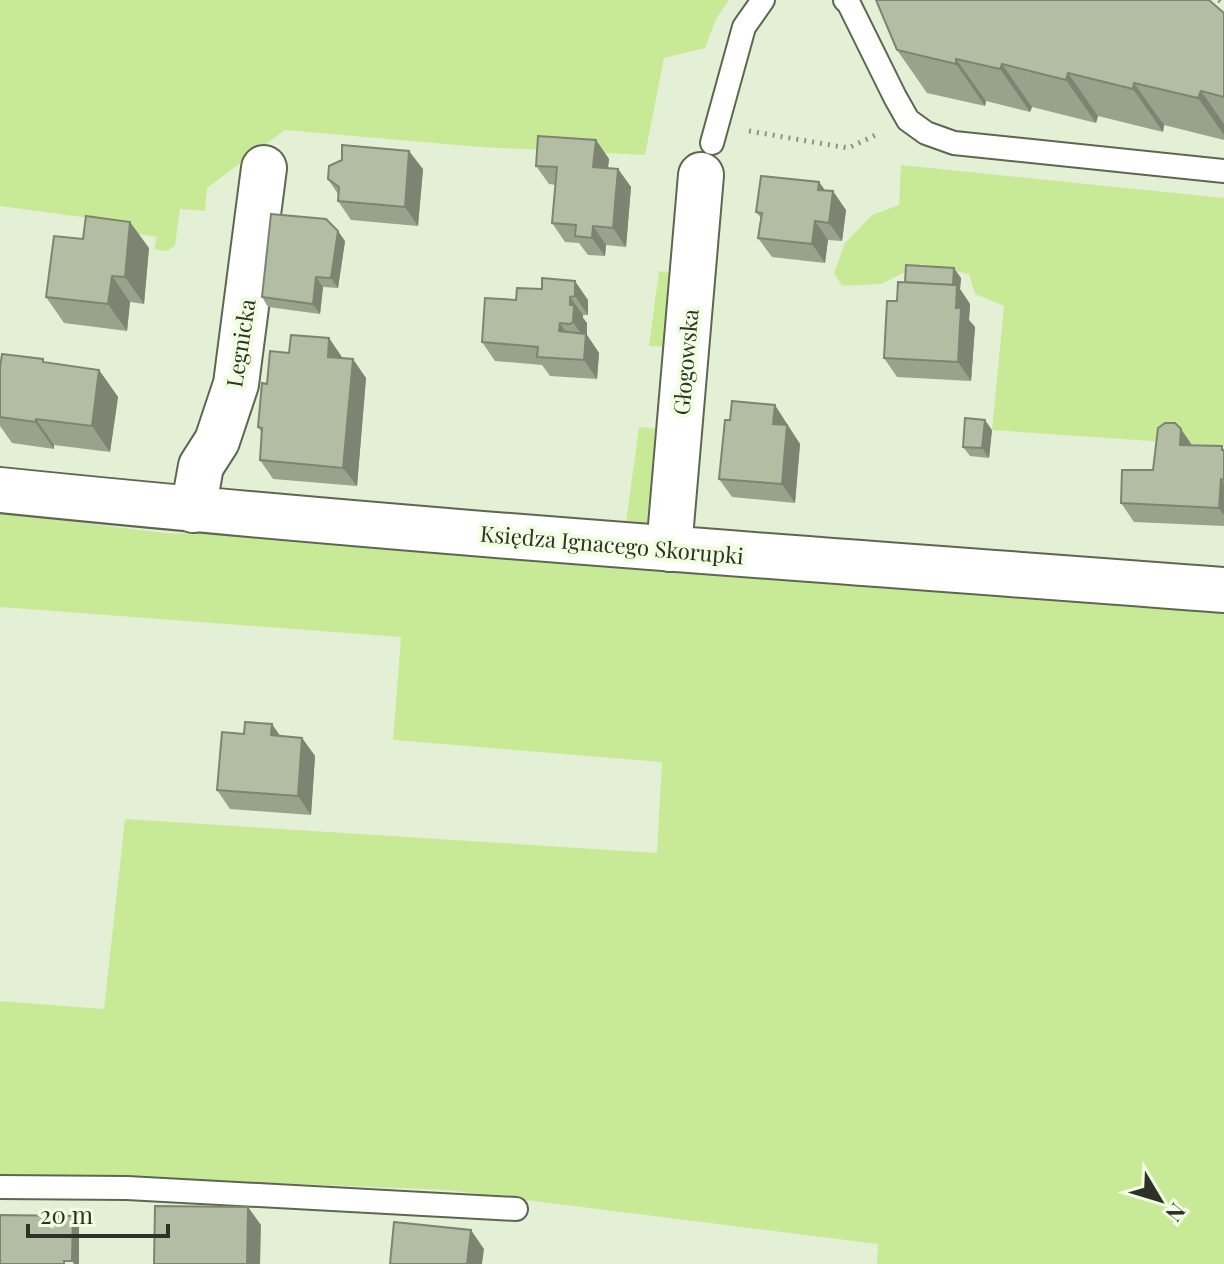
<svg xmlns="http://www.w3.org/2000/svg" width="1224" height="1264" font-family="'Playfair Display',serif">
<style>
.green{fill:#c8ea97}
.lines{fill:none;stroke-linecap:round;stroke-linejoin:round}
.lane-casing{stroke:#5d6750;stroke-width:26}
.street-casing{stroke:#5d6750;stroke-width:48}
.path{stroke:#8b9381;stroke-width:5;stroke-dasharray:2 6;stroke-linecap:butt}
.lane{stroke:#fff;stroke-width:22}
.street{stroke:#fff;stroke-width:44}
.wall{fill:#99a38c}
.shaded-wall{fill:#7d8472}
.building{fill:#b2bda3;stroke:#7d8472;stroke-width:2}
.labels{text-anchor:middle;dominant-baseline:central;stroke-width:8;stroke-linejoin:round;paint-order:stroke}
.street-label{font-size:22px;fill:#2d3127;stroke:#f1fee2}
</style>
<rect width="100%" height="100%" fill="#e4f0d5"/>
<path class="green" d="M0,0H729L716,19L705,48L664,58L645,155L480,147L285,130L207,188L205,211L180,209L175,246L167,251L154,249L157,237L126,232V223L0,206Z
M901,165L1224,198V446L992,430L1004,306L975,294L969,274L921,264L881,284L842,286L834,273L845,243L872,215L899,205Z
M659,271L679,274L672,347L649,346Z
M639,427L662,429L654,511L649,521L642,524L626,522Z
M0,513L165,533L314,536L1224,604V1264H877L878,1244L447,1190L99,1176L0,1175V1001L104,1009L125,819L657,853L662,762L393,740L401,637L0,607Z"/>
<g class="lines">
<defs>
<path id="lane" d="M845,0L849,4L895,97L908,120L926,133L954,143L1224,171
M712,143L744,27L763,0
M0,1187L127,1188L516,1209"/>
<path id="street" d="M0,490C407,532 816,559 1224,590
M193,510L201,466L217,441L236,384L264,168
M669,549L701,175"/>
</defs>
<use href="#lane" class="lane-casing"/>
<use href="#street" class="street-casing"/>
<path class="path" d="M1219,0L1224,5
M749,131L848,148L878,134"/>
<use href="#lane" class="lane"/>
<use href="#street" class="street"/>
</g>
<path class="wall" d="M1224,13V140L1164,125L1163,132L1098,116L1096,123L1032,107L1030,112L986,101L985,106L927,93L897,50Z
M596,140L609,159L608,168L618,169L631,187L626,247L606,245L605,256L588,255L579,243L565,242L552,223L556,185L549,184L536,166Z
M423,169L418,226L351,220L338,201V194L328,179Z
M819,182L825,190L846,210L842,241L828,240L825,263L772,257L758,238L761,218L756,212Z
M345,241L338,288L323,287L320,314L268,307L262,297Z
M149,248L144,304L130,302L127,331L64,323L46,297Z
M542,278L588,300V315H583V318L587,323V335L599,353L597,379L550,376L542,365L495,361L482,342L516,300L542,289Z
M961,278L960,289L970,304L969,320L975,327L971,381L897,377L884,358L897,301Z
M329,338L342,358L366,378L357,486L273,479L260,460L262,433L258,427L267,384L289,353Z
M46,362L99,370L118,397L110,452L54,445V449L12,443L0,426V368Z
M788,424V426L800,444L795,503L732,497L719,479Z
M992,430L989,458L970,456L963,447Z
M1192,445L1222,446L1224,450V526L1134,522L1121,503Z
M280,736L302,738L315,756L311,815L230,809L217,790Z"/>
<path class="shaded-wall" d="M956,59L986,101L985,106L956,64Z
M1002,64L1032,107L1030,112L1000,69Z
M1068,73L1098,116L1096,123L1066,80Z
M1134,83L1164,125L1163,132L1133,89Z
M1201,91L1224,124V135L1198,98Z
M596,140L609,159L606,185L593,167Z
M409,151L423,169L418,226L405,207Z
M618,169L631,187L626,247L613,228Z
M819,182L832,201L833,191L846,210L842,241L829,223L818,190Z
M815,221L828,240L825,263L812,244Z
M130,222L149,248L144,304L125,277Z
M593,226L606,245L605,256L592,238Z
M338,231L345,241L338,288L331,278Z
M954,268L961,278L960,289L970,304L969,320L975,327L971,381L958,362L956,308L952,293Z
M112,276L130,302L127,331L108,304Z
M316,277L323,287L320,314L313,304Z
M575,281L588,300V315L575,296Z
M570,297L583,315V318L587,323V335L599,353L597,379L584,360L585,339L573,322L570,305Z
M560,323L573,342L559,331Z
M329,338L342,357L341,375L328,357Z
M353,359L366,378L357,486L343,468Z
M99,370L118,397L110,452L92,426Z
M775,405L800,444L795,503L782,484L773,424Z
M36,419L54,445V449L35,422Z
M985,420L992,430L989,458L982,448Z
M1181,429L1194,448L1180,445Z
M1221,479L1224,484V515L1219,508Z
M272,724L285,743L271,735Z
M302,738L315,756L311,815L298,796Z
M248,1207L261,1225L260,1264H247Z
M73,1216L79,1226V1264H74L72,1261Z
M471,1230L484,1249L482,1264H467Z"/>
<path class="building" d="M876,0H1209L1224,13V97L1201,91L1198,98L1134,83L1133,89L1068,73L1066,80L1002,64L1000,69L956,59V64L897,50Z
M538,136L596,140L593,167L618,169L613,228L593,226L592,238L575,236L576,225L552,223L557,167L536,166Z
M342,145L409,151L405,207L338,201L339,187L328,179L329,166L342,160Z
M761,176L819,182L818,190L833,191L829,223L815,221L812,244L758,238L762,213L756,212Z
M271,214L326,219L338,231L331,278L316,277L313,304L262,297Z
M86,216L130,222L125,277L112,276L108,304L46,297L54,236L83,239Z
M906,265L954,268L953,285L905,282Z
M542,278L575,281V296L570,297V305H574L573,322L570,324L560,323L559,331L586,334L584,360L537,357L538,347L482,342L485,298L516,300L517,288L542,289Z
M898,282L957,285L956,308H961L958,362L884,358L887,301H897Z
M291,335L329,338L328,357L353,359L343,468L260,460L262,428L258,427L262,383L267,384L270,351L289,353Z
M2,354L43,359V362L99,370L92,426L36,419L35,422L0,417V368Z
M732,401L775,405L773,424L787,425L782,484L719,479L725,420H730Z
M965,418L985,420L982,448L963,447Z
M1165,423H1175L1181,429L1180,445L1222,446V450H1224V480L1221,479L1219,508L1121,503L1122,470H1153L1158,428Z
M245,722L272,724L271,735L302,738L298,796L217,790L222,732L244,734Z
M155,1206L248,1207L247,1264H154Z
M0,1215L73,1216L72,1261H64V1264H0Z
M394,1222L471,1230L467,1264H390Z"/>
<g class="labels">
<g class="street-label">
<text transform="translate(240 343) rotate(-81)">Legnicka</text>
<text transform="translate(685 362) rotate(-85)">Głogowska</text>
<text transform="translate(612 544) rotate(5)">Księdza Ignacego Skorupki</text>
</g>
</g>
<g transform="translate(1160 1200) rotate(128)" stroke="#f1fee2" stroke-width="6" paint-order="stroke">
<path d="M0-6L14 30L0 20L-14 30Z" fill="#2d3127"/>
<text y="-12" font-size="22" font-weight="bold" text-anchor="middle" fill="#2d3127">N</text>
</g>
<path d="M28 1224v12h140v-12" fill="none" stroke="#2d3127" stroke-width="4"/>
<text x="40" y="1224" font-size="24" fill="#2d3127" stroke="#f1fee2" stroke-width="6" paint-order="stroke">20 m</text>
</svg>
